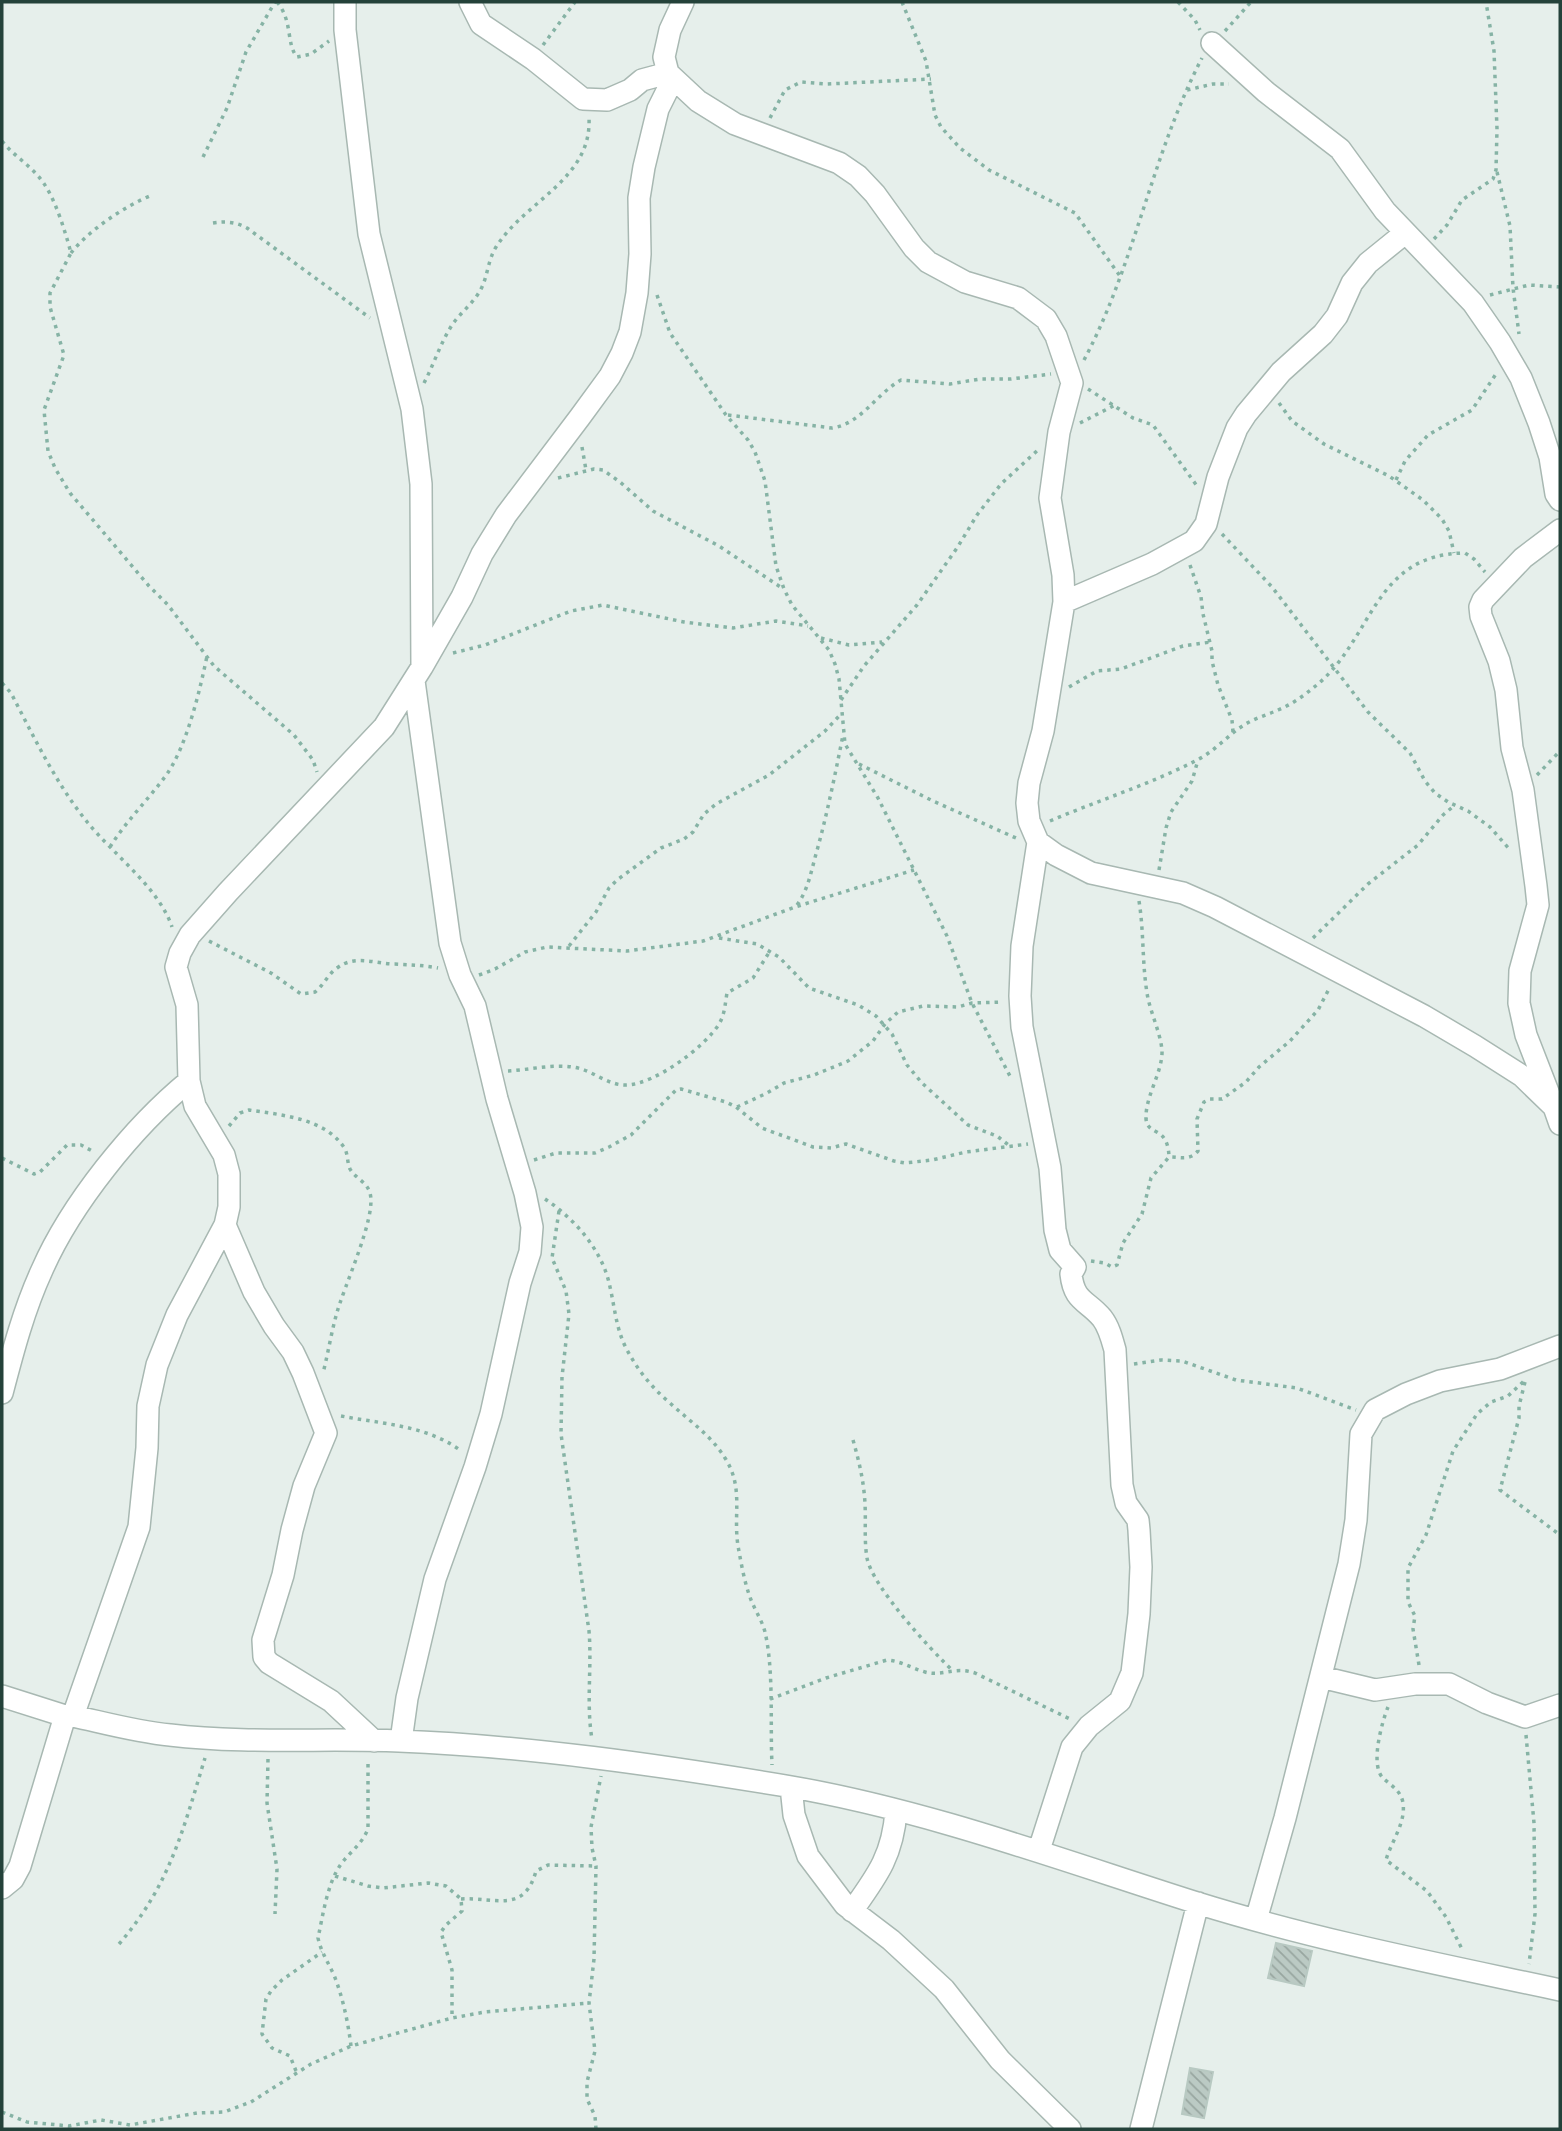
<svg xmlns="http://www.w3.org/2000/svg" width="1562" height="2131" font-family="'Open Sans',sans-serif">
<style>
.building{fill:url(#building-back-hatch);stroke:#b8c9c2;stroke-width:2}
.lines{fill:none;stroke-linecap:round;stroke-linejoin:round}
.street-casing{stroke:#a8b8b2;stroke-width:24}
.path{stroke:#86b3a5;stroke-width:3.5;stroke-dasharray:3.5 5;stroke-linecap:butt}
.street{stroke:#fff;stroke-width:21}
</style>
<defs>
<pattern id="building-back-hatch" width="6" height="6" patternUnits="userSpaceOnUse" patternTransform="scale(1.75)"><rect width="6" height="6" fill="#bbcac4"/><path d="M-1 5l2 2M0 0l6 6M5-1l2 2" fill="none" stroke="#98a6a0"/></pattern>
</defs>
<rect width="100%" height="100%" fill="#e6efeb"/>
<path class="building" d="M1276,1943L1312,1951L1304,1986L1268,1978Z
M1190,2068L1213,2072L1204,2118L1182,2114Z"/>
<g class="lines">
<defs>
<path id="street" d="M470,2L481,24L533,59L583,99L607,100L630,90L642,80L668,73
M683,2L670,30L664,57L668,73L698,101L735,124L839,163L858,176L875,194L914,248L928,262L965,282L1018,298L1046,319L1056,336L1072,383L1059,432L1050,498L1063,575L1064,602L1043,731L1029,783L1027,803L1029,821L1038,842L1056,855L1091,873L1183,893L1215,907L1424,1016L1475,1046L1522,1076L1554,1107L1560,1124
M1212,43L1266,92L1340,149L1385,211L1473,303L1500,342L1521,378L1539,423L1550,457L1556,494L1560,500
M1064,602L1152,564L1194,541L1206,524L1218,477L1237,428L1246,414L1281,372L1323,334L1337,316L1352,283L1368,263L1405,233
M422,667L462,597L482,554L506,515L580,417L610,376L622,353L630,332L637,293L640,254L639,198L644,167L658,109L673,79
M1038,842L1022,946L1020,996L1022,1027L1050,1168L1055,1230L1060,1250L1075,1267L1071,1274C1074,1302 1087,1300 1102,1318C1109,1327 1112,1339 1115,1350L1122,1485L1126,1503L1138,1520L1139,1530L1141,1567L1139,1614L1132,1673L1120,1701L1089,1726L1072,1747L1039,1850
M1552,1102L1526,1035L1519,1003L1520,971L1538,905L1536,886L1523,790L1512,748L1506,690L1499,661L1481,616L1480,607L1483,600L1523,558L1560,530
M225,1225L254,1292L274,1326L293,1352L303,1373L326,1433L304,1486L292,1530L283,1575L263,1640L264,1657L269,1663L331,1701L374,1741
M2,1393C13,1351 24,1309 42,1270C71,1204 133,1127 189,1081
M1321,1677L1375,1690L1415,1684H1449L1487,1703L1525,1717L1560,1705
M2,1696L65,1716H73C105,1723 137,1732 170,1735C246,1744 323,1738 399,1741C528,1746 658,1765 786,1786C927,1810 1061,1860 1197,1903C1316,1940 1439,1964 1560,1990
M73,1716L139,1527L147,1448L148,1406L157,1365L177,1315L225,1225L229,1207V1174L224,1155L195,1106L189,1081L187,1005L176,967L180,953L190,935L228,892L384,727L422,667L421,484L412,409L369,234L345,30V2
M401,1741L407,1698L435,1579L475,1467L491,1414L520,1283L530,1252L532,1227L525,1193L497,1099L475,1006L460,975L450,943L414,681
M791,1787L794,1815L808,1856L845,1905L891,1940L944,1989L1000,2060L1070,2129
M2,1888L13,1879L20,1866L65,1716
M852,1911C877,1876 893,1855 896,1811
M1256,1920L1285,1818L1349,1564L1356,1520L1361,1434L1375,1410L1406,1394L1440,1381L1500,1369L1560,1346
M1141,2129L1198,1903"/>
</defs>
<use href="#street" class="street-casing"/>
<path class="path" d="M277,2C293,21 286,44 297,57L311,54L329,41
M902,2L926,61L935,115L941,127L960,148L989,170L1075,213L1120,276
M1178,2L1195,20L1200,30
M1225,31L1251,2
M543,45L575,2
M1187,90L1213,84H1229
M770,118L785,90L801,82L827,84L931,79
M2,141C13,155 27,163 38,176C54,193 65,231 71,253L50,293V307L64,355L44,410L48,451L55,468L70,493L149,586L168,605L214,666L294,735L313,760L317,772
M203,157L227,108L246,52L275,2
M1497,172L1510,226L1513,288L1519,334
M213,223C226,221 236,222 247,228L370,318
M1434,239L1447,225L1462,200L1493,179L1496,170L1497,129L1494,51L1486,2
M71,253C89,230 125,206 152,195
M657,295L670,333L726,415L748,440L755,452L765,481L776,566L784,589L792,605L829,650L835,664L839,679L845,744L878,798L947,936L972,1003L1011,1078
M1490,295L1529,285L1560,287
M1084,360C1135,264 1152,154 1202,58
M424,383C434,364 440,344 452,325C461,312 475,302 482,287C488,274 488,260 496,247C525,201 592,179 589,118
M1088,389L1133,418L1153,425L1197,486
M1279,403L1292,421L1324,444L1389,476L1423,500L1442,519L1449,531L1454,553
M728,415L832,428C861,424 876,394 901,380L950,384L980,379H1011L1051,374
M1080,423L1115,405
M582,447L586,470
M558,478L594,469L603,470L620,482L653,511L719,546L782,588
M1396,480L1405,461L1428,435L1472,410L1496,374
M1222,534L1272,587L1368,712L1410,753L1425,781L1435,793L1448,802L1468,811L1490,827L1511,851
M1190,565L1201,597L1203,614L1212,651V661L1218,685L1232,720L1233,732
M821,638L849,645L882,642
M453,653L485,645L571,611L603,605L684,622L733,628L776,621L808,626
M2,683L11,693C34,737 56,784 88,823C114,855 159,888 172,927
M1069,687L1097,671L1121,669L1183,646L1211,642
M841,700L864,666L917,605L957,548L977,515L1001,484L1039,449
M859,764L933,801L1016,838
M1537,775L1560,751
M1050,821C1099,800 1151,784 1197,760C1215,751 1228,735 1244,725C1255,718 1267,715 1278,710C1293,704 1306,694 1318,684C1374,636 1374,554 1465,553L1474,559L1485,572
M110,847C126,821 149,799 167,774C187,745 200,690 207,656
M1159,870L1166,828L1171,812L1192,781L1198,760
M1139,901C1144,932 1142,962 1147,993C1150,1012 1160,1031 1162,1050C1163,1072 1145,1096 1146,1119C1148,1137 1168,1125 1169,1157
M797,905C808,890 811,872 816,854C827,815 835,775 843,735
M719,938L757,944L779,957L809,988L858,1005L876,1016L892,1034L907,1065L922,1083L968,1125L997,1136L1011,1147
M1313,938L1368,884L1418,845L1443,815L1455,805
M209,941L271,973L301,994L315,992C324,985 328,974 337,968C356,954 374,964 395,964C410,965 423,965 438,968
M569,946L596,912L609,888L617,880L661,848L684,839L693,832L704,814L716,804L769,775L825,731L841,714
M479,975L495,969L525,952L547,947L627,951L703,941L795,907L914,870
M508,1071C528,1070 552,1064 572,1067C592,1069 607,1086 627,1085C655,1084 705,1047 719,1024C725,1014 725,1004 727,993L753,978L770,951
M737,1107L767,1093L784,1083L814,1075L848,1061L873,1041L885,1024L898,1012L923,1006L958,1007L972,1003L1002,1002
M229,1126L240,1113L249,1110C281,1115 326,1118 345,1149C348,1155 347,1162 350,1169C355,1178 367,1182 370,1193C377,1217 343,1288 336,1316C331,1334 328,1354 323,1373
M2,1158L34,1174L40,1172L67,1145H81L94,1152
M534,1160L556,1153H595L609,1147L631,1135L676,1090L681,1089L726,1102L736,1107L762,1128L813,1147L831,1148L846,1144L894,1161L905,1163L932,1160L966,1152L1028,1144
M545,1199C575,1219 603,1251 610,1287C615,1309 616,1328 626,1348C637,1369 651,1387 669,1402C689,1421 710,1434 725,1458C744,1488 733,1513 738,1546C741,1562 744,1581 750,1597C754,1609 762,1620 765,1632C774,1671 770,1724 772,1765
M559,1211L552,1258L566,1291L569,1314L562,1377L561,1434L589,1631C592,1667 586,1704 592,1739
M1091,1261L1105,1263L1112,1267L1117,1265L1123,1243L1142,1214L1151,1178L1169,1157C1181,1157 1189,1161 1198,1151L1197,1119L1204,1102L1210,1099H1222L1246,1082L1259,1067L1290,1041L1318,1010L1330,987
M1134,1364L1161,1360L1182,1361L1236,1380L1297,1388L1356,1410
M1525,1382L1519,1406V1418L1500,1490L1560,1535
M341,1416C382,1424 425,1425 460,1450
M853,1440C859,1461 864,1482 865,1504C866,1522 864,1540 867,1558C872,1586 930,1649 952,1670
M1419,1665L1413,1629L1415,1616L1408,1602V1568L1426,1535L1453,1451L1477,1414L1491,1402L1508,1396L1524,1381
M770,1699L826,1678L887,1660C901,1661 911,1668 925,1672C942,1677 954,1666 975,1673L1070,1719
M1388,1707C1382,1722 1369,1767 1384,1779C1392,1786 1401,1791 1403,1803C1406,1823 1391,1842 1386,1860L1427,1891L1446,1917L1463,1951
M1526,1735L1534,1823L1535,1914L1529,1964
M268,1759L267,1803L277,1869L275,1914
M335,1876L368,1886L383,1888L428,1883L446,1886L461,1899L462,1911L446,1925L441,1932L452,1970V2018
M461,1899C496,1897 524,1914 536,1871L548,1865L596,1866
M119,1944C170,1885 183,1830 205,1758
M351,2046C348,2022 343,1998 334,1975C328,1962 321,1952 318,1938C323,1915 327,1884 341,1864C350,1852 362,1844 368,1829V1760
M296,2071L290,2056L272,2048L262,2034L266,1999L271,1991L282,1980L322,1952
M2,2112L27,2122L69,2126L101,2120L130,2125L197,2113L224,2112L251,2102L311,2064L351,2046L452,2018L485,2012L589,2003
M596,2129L595,2116L587,2099V2082L595,2051L589,2003L594,1959L596,1866L592,1848L591,1827L601,1776"/>
<use href="#street" class="street"/>
</g>
<rect width="1562" height="2131" fill="none" stroke="#24423a" stroke-width="7"/>
</svg>
